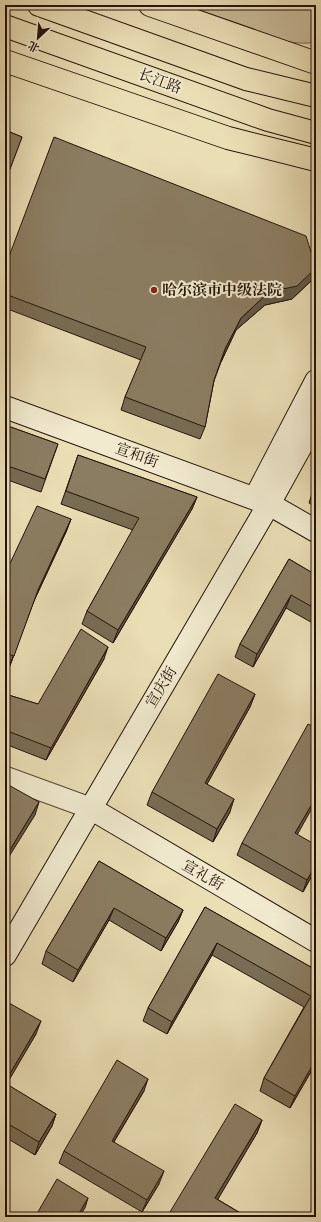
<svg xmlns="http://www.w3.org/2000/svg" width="321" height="1222" font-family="Alegreya,'Noto Serif SC',serif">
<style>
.green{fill:#c8bb98;stroke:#766750}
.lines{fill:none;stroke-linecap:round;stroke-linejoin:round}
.street-casing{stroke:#564634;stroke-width:23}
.secondary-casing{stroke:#241309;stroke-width:24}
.primary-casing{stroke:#241309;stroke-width:24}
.street{stroke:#f1eacf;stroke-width:21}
.secondary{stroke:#f1eacf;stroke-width:22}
.primary{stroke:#eadeb5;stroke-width:22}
.wall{fill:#786c54;stroke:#241309}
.shaded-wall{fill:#615845;stroke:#241309}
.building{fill:#8b7d62;stroke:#241309}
.poi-dot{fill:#8f2418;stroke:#f1eacf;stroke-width:1.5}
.labels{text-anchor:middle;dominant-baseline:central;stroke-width:4;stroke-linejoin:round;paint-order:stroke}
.street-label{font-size:15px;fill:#241309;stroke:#f1eacf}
.poi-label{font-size:15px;font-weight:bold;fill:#241309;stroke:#f1eacf;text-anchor:start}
</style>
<rect width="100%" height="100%" fill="#eadeb5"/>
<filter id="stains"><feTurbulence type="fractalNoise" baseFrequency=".005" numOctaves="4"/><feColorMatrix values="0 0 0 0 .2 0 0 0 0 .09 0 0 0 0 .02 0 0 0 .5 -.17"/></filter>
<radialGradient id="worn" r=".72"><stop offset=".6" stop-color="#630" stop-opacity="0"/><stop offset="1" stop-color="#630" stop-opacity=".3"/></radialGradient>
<path class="green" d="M176,5H316V42C284,50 209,17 176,5Z"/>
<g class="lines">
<defs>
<path id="street" d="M5,777L90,808"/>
<path id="secondary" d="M5,407L269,504L316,531
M255,498L316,381
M90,808L316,941
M5,955L269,504L316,419"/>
<path id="primary" d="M39,5L246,79L316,96
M150,5L316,63
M5,26L268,120L316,133
M5,61L228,138L316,160"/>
</defs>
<use href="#street" class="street-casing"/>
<use href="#secondary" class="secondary-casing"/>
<use href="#primary" class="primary-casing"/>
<use href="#street" class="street"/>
<use href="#secondary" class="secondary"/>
<use href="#primary" class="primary"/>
</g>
<path class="wall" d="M5,130L22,137L5,182Z
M316,266V269L312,280L292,299L265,305L236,330L221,362L214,381L205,427L200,439L121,410L125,397L141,360L5,308V267Z
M5,425L58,444L41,492L5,479Z
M78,455L197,497L192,509L113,643L82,624L87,611L133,530L61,504Z
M316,486V507L309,503L313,490Z
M71,519L66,532L33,603L9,668L5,667V574Z
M289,559L316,575V625L286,608L253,667L235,657L240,644Z
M104,659L46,760L5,744V694L38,704Z
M255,694L250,707L207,784L230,812L213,842L147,805L152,792Z
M297,834L316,868L303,892L237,855L242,843Z
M99,861L183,910L178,922L161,951L109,920L73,982L42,964L46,951Z
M205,907L316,970V1063L290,1108L260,1091L264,1078L304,1007L212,955L167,1034L143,1021L148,1008Z
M5,1010L36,1034L6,1084L56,1114L52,1126L35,1155L5,1137Z
M144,1091L114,1142L159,1184L142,1212L59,1163L64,1151Z
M262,1120L257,1133L217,1199L247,1217H169L170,1212Z"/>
<path class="shaded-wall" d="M316,268L312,280L292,299L265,305L236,330L221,362L225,349L241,318L269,292Z
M197,497L192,509L113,643L118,630Z
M71,519L66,532L33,603L9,668L38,590Z
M291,595L286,608L253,667L257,654Z
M108,647L104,659L46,760L51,748Z
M255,694L250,707L201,795L205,783Z
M316,797V801L291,846L295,833Z
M234,799L230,812L213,842L217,829Z
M39,802L35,815L5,863V858Z
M316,864V868L303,892L307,880Z
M114,908L109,920L73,982L78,970Z
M183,910L178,922L161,951L166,938Z
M217,943L212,955L167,1034L172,1022Z
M41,1021L36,1034L5,1087V1082Z
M316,1059V1063L290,1108L295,1096Z
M148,1079L144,1091L107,1153L112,1141Z
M56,1114L52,1126L35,1155L39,1142Z
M262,1120L257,1133L211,1211L215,1198Z
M164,1171L159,1184L142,1212L147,1200Z
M88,1198L85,1208L79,1217H77Z"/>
<path class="building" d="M5,130L22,137L10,169L5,168Z
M54,137L306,236L316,268L297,286L269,292L241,318L225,349L214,380L205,427L125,397L146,347L5,294V267Z
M5,199H7L5,206Z
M5,425L58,444L45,479L5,465Z
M78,455L197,497L118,630L87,611L139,518L66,491Z
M316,486V492L313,490Z
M37,506L71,519L38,590L14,656L5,653V574Z
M289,559L316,575V609L291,595L257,654L240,644Z
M81,629L108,647L51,748L5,730V694L38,704Z
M218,674L255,694L205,783L234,799L217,829L152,792Z
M308,724L316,728V797L295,833L316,845V864L307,880L242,843Z
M5,783L39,802L5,858Z
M99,861L183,910L166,938L114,908L78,970L46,951Z
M205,907L316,970V1059L295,1096L264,1078L311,996L217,943L172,1022L148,1008Z
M9,1003L41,1021L5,1082V1010Z
M117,1060L148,1079L112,1141L164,1171L147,1200L64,1151Z
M5,1083L56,1114L39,1142L5,1122Z
M235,1104L262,1120L215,1198L247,1217H180L170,1212Z
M57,1179L88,1198L77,1217H35Z"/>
<circle class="poi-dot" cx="154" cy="290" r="4"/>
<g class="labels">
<g class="street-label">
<text transform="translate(160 81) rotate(20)">长江路</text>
<text transform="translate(137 455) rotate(20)">宣和街</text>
<text transform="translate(161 687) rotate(-59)">宣庆街</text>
<text transform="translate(203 875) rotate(30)">宣礼街</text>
</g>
<g class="poi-label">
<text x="162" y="290">哈尔滨市中级法院</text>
</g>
</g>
<rect width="321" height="1222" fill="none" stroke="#eadeb5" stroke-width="20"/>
<rect x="6" y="6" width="309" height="1210" fill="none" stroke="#241309" stroke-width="2"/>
<rect x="10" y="10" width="301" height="1202" fill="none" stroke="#241309"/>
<g transform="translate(38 38) rotate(206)" stroke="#f1eacf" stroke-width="3" paint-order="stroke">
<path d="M0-3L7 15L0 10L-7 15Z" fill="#241309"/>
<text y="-6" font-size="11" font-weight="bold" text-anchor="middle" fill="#241309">北</text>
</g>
<rect width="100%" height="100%" filter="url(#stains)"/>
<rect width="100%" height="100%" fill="url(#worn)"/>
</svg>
